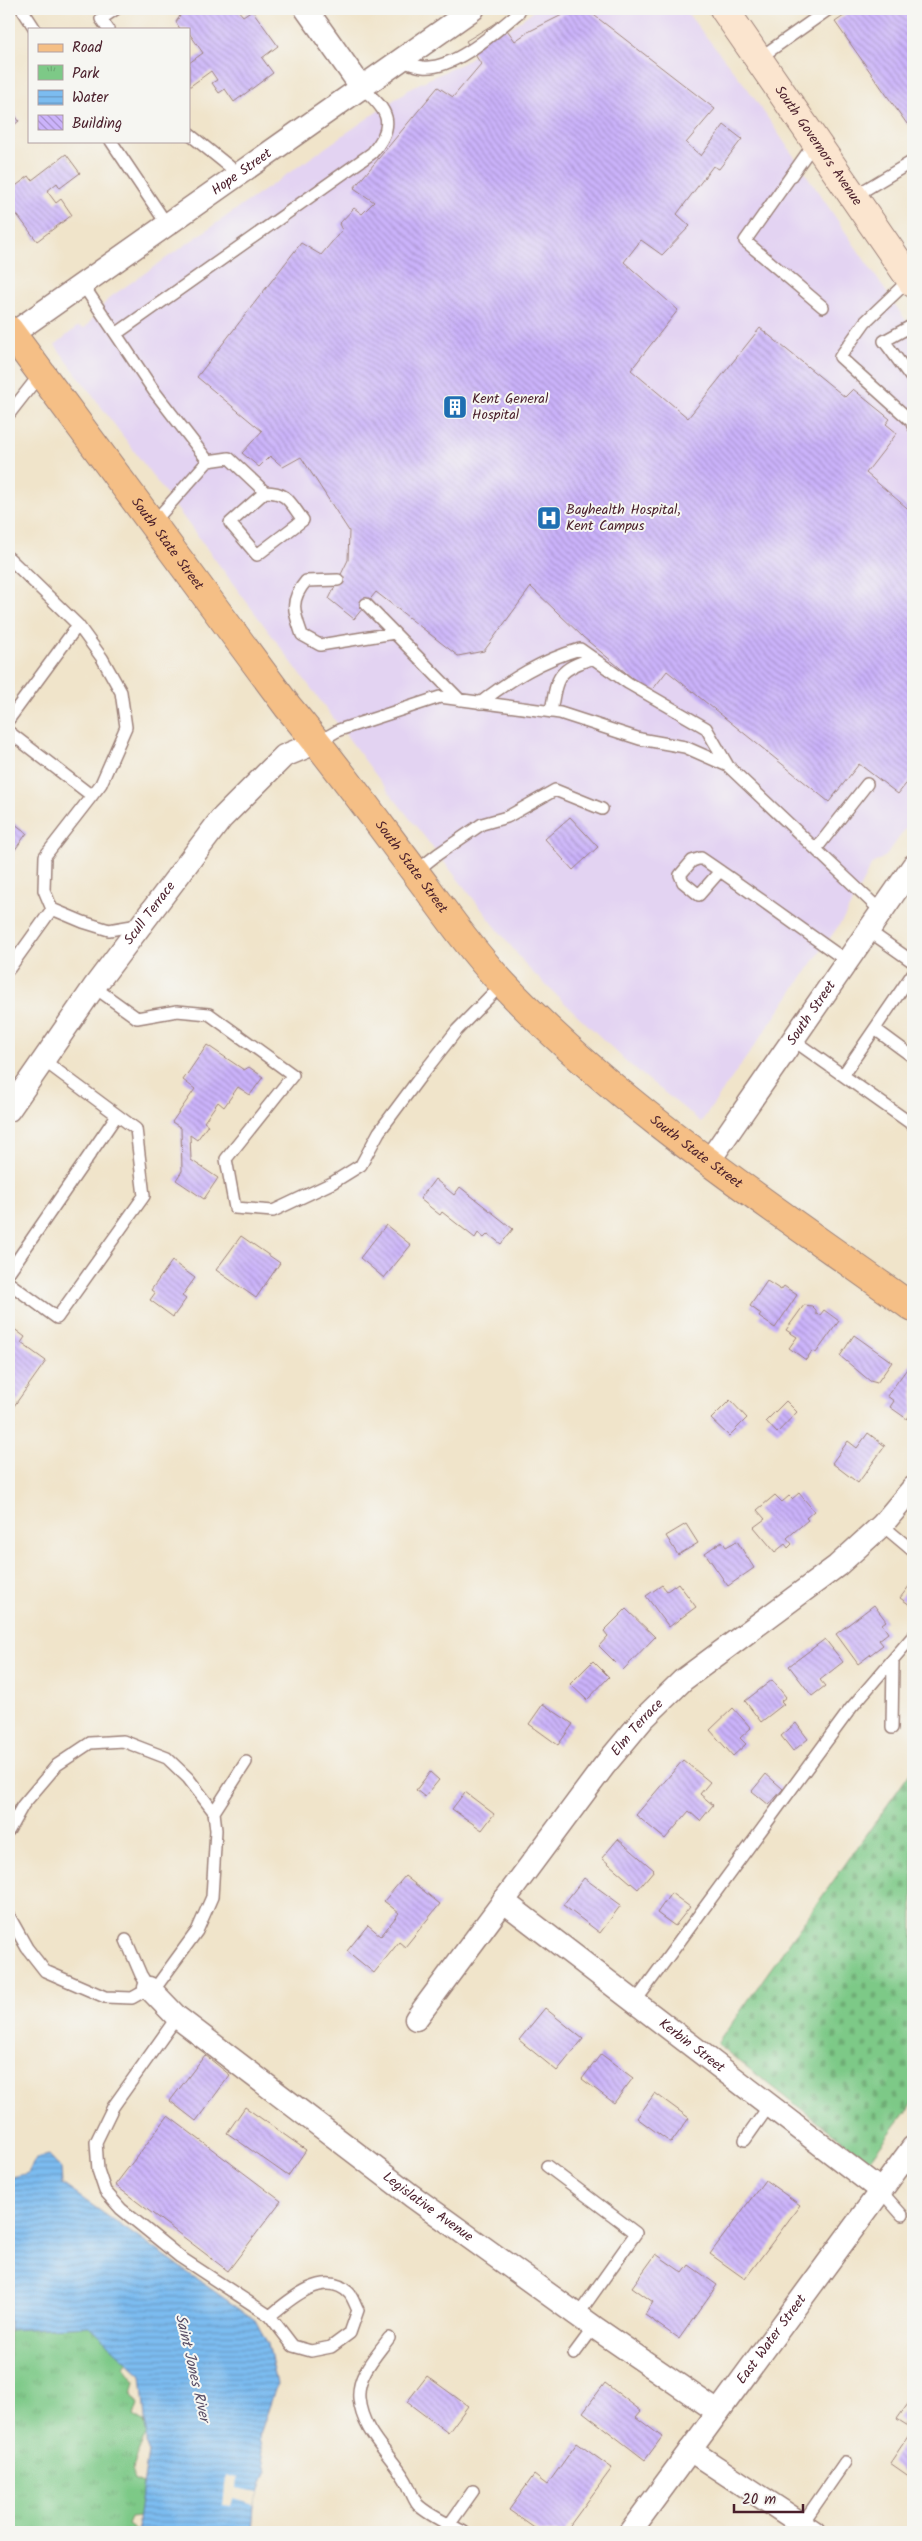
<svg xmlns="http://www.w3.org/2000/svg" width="922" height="2541" font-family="Kalam,sans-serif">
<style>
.built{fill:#e3d3f2}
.cemetery{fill:url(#cemetery-stones);stroke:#647459}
.park{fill:url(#park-tufts);stroke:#647459}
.water{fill:url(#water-rules);stroke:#636e8e}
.pier{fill:#f0e4ca}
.building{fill:url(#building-back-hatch)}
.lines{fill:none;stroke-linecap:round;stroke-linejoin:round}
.service-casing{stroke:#9d827a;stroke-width:14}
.minor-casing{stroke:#9d827a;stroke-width:25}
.secondary-casing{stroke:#9d827a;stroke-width:30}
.primary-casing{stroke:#9d827a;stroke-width:30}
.service{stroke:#fff;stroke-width:11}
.minor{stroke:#fff;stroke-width:22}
.secondary{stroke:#fbe5cf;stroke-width:28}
.primary{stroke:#f5bf86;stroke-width:28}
.labels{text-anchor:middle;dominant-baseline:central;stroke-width:4;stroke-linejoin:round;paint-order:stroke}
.street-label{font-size:14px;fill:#4a1f2b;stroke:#f6f6f2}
.poi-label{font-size:14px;fill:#4a1f2b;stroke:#f6f6f2;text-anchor:start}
.water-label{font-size:15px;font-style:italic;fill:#594e66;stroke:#f6f6f2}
</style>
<defs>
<pattern id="cemetery-stones" width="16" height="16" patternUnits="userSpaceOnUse" patternTransform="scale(1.25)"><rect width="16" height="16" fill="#7dc987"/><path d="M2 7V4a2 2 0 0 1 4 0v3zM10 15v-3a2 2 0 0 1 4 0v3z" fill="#6eac75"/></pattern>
<pattern id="park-tufts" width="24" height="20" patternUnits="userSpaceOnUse" patternTransform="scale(1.25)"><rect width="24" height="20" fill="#7dc987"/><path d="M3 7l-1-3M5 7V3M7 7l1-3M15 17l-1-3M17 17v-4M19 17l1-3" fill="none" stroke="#6eac75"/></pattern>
<pattern id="water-rules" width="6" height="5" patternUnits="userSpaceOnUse" patternTransform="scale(1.25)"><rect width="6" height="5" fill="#7cbcf0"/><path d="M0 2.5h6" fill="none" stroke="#6898c3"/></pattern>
<pattern id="building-back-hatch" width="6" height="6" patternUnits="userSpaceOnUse" patternTransform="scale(1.25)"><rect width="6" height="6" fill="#cbb3fb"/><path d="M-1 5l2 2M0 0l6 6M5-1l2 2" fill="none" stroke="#a791cb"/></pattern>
</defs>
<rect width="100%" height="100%" fill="#f6f6f2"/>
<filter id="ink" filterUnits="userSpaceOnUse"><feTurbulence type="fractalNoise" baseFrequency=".02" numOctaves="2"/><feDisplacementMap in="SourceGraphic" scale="10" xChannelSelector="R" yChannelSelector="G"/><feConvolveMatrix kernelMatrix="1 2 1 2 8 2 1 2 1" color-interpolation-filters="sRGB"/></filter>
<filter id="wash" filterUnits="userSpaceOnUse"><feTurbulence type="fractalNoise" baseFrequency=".0096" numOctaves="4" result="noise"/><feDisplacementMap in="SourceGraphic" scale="20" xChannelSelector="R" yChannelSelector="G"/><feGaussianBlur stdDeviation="1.12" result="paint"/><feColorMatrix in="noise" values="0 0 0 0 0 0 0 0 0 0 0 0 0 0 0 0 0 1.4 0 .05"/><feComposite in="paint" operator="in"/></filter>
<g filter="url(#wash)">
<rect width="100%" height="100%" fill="#f0e4ca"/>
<path class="built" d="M536,9H684L748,89L913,331V818L886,856L872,864L844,918L701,1122L629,1064L529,969L381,782L55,345L77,327L85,328L109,298L414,86L463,63Z"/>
<path class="cemetery" d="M913,1769V2102L869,2161L717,2044Z"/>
<path class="park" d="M9,2266L138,2351L124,2367L135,2382L132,2395L138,2404L134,2416L144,2422L147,2434C143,2440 133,2462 132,2468C132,2472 134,2477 135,2481L143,2484L142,2492L154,2500L146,2516L131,2518L128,2525L138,2532H11L9,2529Z"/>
<path class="water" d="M49,2155L61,2168L62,2184L255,2320L268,2344L277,2384L259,2437L266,2472L254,2505L252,2532H139L138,2521L148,2452L141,2375L89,2326L9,2330V2178L28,2173L36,2158Z"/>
<path class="pier" d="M226,2476L237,2478L236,2488L259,2492L254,2505L233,2499L231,2506L223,2505Z"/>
<g id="blocks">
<path class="building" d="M179,9H237L243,16L252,10L278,46L262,58L273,73L234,102L225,89L219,93L212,83L217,80L211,71L189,87V63L203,53L189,33V29H180L176,22L180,16L176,11Z
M574,9H586L715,109L686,143L701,156L724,125L742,139L719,169L713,166L677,214L690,226L662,255L641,240L624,262L678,310L631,370L688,418L760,328L845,397L853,389L890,419L886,424L897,433L866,473L913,513V775L898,794L859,764L829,802L667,671L650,693L583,637L531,587L484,651L458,656L376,592L354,619L329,599L348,560L349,531L301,457L283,467L270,456L259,467L242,453L262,431L197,377L301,243L321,255L342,230L339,224L354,208L362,214L374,202L354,188L438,87L453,97L481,64L466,41L500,20L515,41L528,32Z
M854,9H913V120L907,124L835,22Z
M9,106L19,121L9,129Z
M66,154L80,173L60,188L57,183L47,191L56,203L61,199L72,215L37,241L9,204V191L29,176L32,180Z
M9,812L14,817L11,821L27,833L9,858Z
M570,817L598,847L573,870L545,839Z
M207,1045L244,1070L249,1067L263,1077L250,1095L238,1087L224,1107L218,1102L204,1122L208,1125L197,1140L190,1135L191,1160L218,1178L204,1199L176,1180L182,1171L181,1128L172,1122L195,1089L183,1080Z
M435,1179L454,1195L460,1187L513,1229L501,1244L488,1234L484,1238L478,1233L475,1238L442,1212L440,1215L420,1199Z
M386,1225L411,1245L384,1278L360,1258Z
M241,1236L280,1263L256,1298L216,1270Z
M172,1261L195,1278L182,1296L186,1299L173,1317L150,1300L155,1293L151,1290Z
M767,1281L781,1290L784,1286L797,1295L775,1328L759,1317L761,1314L750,1306Z
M804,1305L812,1306L816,1310V1314L820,1315L824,1310L839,1321L816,1353L812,1351L806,1360L789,1348L797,1337L786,1330Z
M9,1325L25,1337L21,1343L46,1361L9,1413Z
M854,1335L892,1362L877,1383L870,1381L840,1356Z
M912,1362L913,1411L907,1419L890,1407L894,1401L887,1396Z
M730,1400L747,1418L729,1436L711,1419Z
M786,1401L797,1412L777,1433L766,1421Z
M868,1433L885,1446L858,1483L832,1463L848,1441L857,1448Z
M799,1493L814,1511L806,1518L808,1520L787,1538L792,1544L788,1548L785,1544L775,1552L754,1527L765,1519L757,1510L775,1495L782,1502L789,1496L792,1499Z
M686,1524L698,1543L678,1555L666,1536Z
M722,1541L726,1547L737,1541L754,1568L728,1586L705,1553Z
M913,1581V1607L900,1598Z
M678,1583L696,1607L669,1627L646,1596L662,1585L667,1591Z
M874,1605L886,1621L882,1624L888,1633L879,1640L883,1645L858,1664L836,1634Z
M626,1609L655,1637L623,1670L599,1646L608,1636L604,1631Z
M825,1639L843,1662L820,1680L825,1686L812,1696L789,1666Z
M593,1661L609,1677L587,1700L570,1684Z
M772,1680L786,1697L781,1701L784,1704L761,1722L745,1701Z
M543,1704L573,1724L558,1745L529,1724Z
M733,1708L751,1728L740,1738L746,1744L733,1756L710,1730Z
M796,1723L808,1739L793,1751L781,1736Z
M683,1760L710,1782L700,1794L713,1805L700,1821L689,1811L665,1839L636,1815Z
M430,1772L439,1780L425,1797L416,1790Z
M766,1774L783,1789L769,1805L752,1791Z
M465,1792L494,1814L482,1830L452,1809Z
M618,1839L654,1870L638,1889L602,1858Z
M405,1876L440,1904L405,1947L399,1942L374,1973L347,1951L368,1925L381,1936L399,1913L384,1901Z
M584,1878L621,1905L600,1933L563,1905Z
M671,1893L690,1907L675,1926L657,1913Z
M545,2008L583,2039L557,2071L519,2040Z
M601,2054L633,2078L614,2103L582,2079Z
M205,2055L230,2075L196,2121L170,2101Z
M655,2093L689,2118L671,2143L637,2118Z
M245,2107L306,2150L288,2176L227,2133Z
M168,2116L281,2201L228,2271L115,2185Z
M765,2180L800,2205L745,2279L710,2254Z
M656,2254L683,2273L689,2265L717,2285L679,2339L645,2315L653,2302L632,2287Z
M427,2376L468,2406L448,2433L407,2402Z
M605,2383L641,2411L636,2417L662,2437L645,2460L583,2412Z
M913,2397V2479L890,2463L913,2429L897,2419Z
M577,2443L612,2468L565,2532H540L509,2510L534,2475L547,2485Z"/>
</g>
</g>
<g filter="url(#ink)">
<use href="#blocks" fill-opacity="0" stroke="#9d827a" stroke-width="1"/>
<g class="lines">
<defs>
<path id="service" d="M22,9L35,29
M108,29L101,19L116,9
M758,59L829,9
M400,60C407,63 415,66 423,67C454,70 495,32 518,13L520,9
M189,134L240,175
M111,141L168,226
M815,142L745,241L823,307
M853,197L913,161
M910,279L865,322L840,357L911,421L913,426
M83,285L154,391L208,461L153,523
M913,325L884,341L913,380
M116,334L372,153C397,124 388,110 362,88
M9,414L41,373
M208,461L229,458L265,492L230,523L257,555L303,520C290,503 288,492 265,492
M9,558L78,625L102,658L121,692L126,727L101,784L45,856L44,890L52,909L9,969
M338,580L306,581C289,601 294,612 302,635L320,645L394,633
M366,604L460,700
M480,703C511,679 542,660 580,649L628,683L706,728L728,766
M551,712C557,676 557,670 593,658
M9,719L78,625
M9,732L92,796
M318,742L339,730L440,697L560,713L640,739L685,747L728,766L882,912
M816,849L867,784
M720,871L699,895L683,882L680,875L692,861L701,858C750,891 798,927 847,961
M415,872L438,854L482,824L507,817L555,790L602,809
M52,909L83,922L109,930L138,925
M869,931L913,962
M94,987L137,1018L177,1011L209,1014L293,1075L226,1159L235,1208L273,1211L332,1183L361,1165L379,1132L420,1077L457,1030L502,984
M875,1029L913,1057
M793,1040L913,1125
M843,1075L913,973
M9,1272L117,1115
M9,1283L57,1318L144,1196L136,1129L43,1060
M882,1525L913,1551
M892,1728L893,1660
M214,1812L246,1762
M9,1830L23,1805L57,1765L90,1743L123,1741L167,1758L188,1778L214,1812L216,1830L212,1897L197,1931L159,1983L132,1998L105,1997L45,1971L27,1948L9,1916
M126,1940L141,1975L149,1988
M635,2002L851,1708L913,1636
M177,2017L113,2107L96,2142L98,2170L105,2191L121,2209L180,2257L270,2316L293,2346L311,2351L331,2347L350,2333L358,2310C355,2305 353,2297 349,2293C325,2268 289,2300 270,2316
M745,2140L769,2106
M547,2166L636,2233L578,2315
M880,2190L902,2215
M389,2338C376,2356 357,2375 359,2398C362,2433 390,2453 406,2481C410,2488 413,2499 418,2505C431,2517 449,2524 464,2532
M574,2354L594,2327
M802,2524L845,2462
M449,2525L473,2491"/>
<g id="minor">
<path d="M306,9L362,88"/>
<path id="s1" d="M12,334L473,9"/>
<path id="s2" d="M9,1110L94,987L221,819L284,756L318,742"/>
<path id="s3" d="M709,1161L913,866"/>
<path id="s4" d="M503,1901L880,2190"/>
<path id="s5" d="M149,1988L177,2017L412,2196L594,2327L718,2412"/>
<path id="s6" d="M416,2019L604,1766L644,1718L683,1680L837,1566L882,1525L913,1488"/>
<path d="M690,2450L814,2532"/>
<path id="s7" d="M630,2532L913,2147"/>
</g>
<g id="secondary">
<path id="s8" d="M724,9L913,283"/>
</g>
<g id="primary">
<path id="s9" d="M9,330L288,707C337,765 381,827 427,888C451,921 475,954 503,984C623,1111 773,1207 913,1308"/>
</g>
</defs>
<use href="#service" class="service-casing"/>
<use href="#minor" class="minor-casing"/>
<use href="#secondary" class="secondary-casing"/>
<use href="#primary" class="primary-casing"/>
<use href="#service" class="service"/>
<use href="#minor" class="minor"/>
<use href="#secondary" class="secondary"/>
<use href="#primary" class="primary"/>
</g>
</g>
<defs>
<symbol id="building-square" viewBox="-11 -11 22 22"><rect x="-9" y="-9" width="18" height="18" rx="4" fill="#1f6fb2" stroke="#f6f6f2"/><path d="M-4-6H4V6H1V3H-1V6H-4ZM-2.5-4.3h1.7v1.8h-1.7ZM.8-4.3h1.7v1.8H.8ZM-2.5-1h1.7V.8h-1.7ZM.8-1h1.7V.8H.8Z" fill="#fff"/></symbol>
<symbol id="hospital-square" viewBox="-11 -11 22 22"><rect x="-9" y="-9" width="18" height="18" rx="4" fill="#1f6fb2" stroke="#f6f6f2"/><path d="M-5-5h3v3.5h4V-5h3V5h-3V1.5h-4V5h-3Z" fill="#fff"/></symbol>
</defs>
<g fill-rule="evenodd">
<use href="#building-square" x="441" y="393" width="28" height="28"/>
<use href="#hospital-square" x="535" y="504" width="28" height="28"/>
</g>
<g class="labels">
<g class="street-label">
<text stroke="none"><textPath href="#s8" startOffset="166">South Governors Avenue</textPath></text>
<text stroke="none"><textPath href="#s1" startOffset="281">Hope Street</textPath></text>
<text stroke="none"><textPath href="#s9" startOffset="266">South State Street</textPath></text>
<text stroke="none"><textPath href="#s9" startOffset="671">South State Street</textPath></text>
<text stroke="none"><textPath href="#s2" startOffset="242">Scull Terrace</textPath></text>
<text stroke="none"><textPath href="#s3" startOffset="180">South Street</textPath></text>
<text stroke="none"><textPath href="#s9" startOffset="1076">South State Street</textPath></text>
<text stroke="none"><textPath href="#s6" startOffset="366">Elm Terrace</textPath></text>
<text stroke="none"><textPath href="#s4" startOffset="238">Kerbin Street</textPath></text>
<text stroke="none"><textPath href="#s5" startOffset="355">Legislative Avenue</textPath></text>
<text stroke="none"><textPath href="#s7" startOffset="239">East Water Street</textPath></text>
</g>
<g class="poi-label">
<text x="472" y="399">Kent General<tspan x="472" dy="16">Hospital</tspan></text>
<text x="566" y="510">Bayhealth Hospital,<tspan x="566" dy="16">Kent Campus</tspan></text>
</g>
<g class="water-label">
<text transform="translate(192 2368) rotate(77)">Saint Jones River</text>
</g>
</g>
<rect width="922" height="2541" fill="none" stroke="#f6f6f2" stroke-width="30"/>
<rect x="28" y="28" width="162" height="115" fill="#f6f6f2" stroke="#b1a0a2"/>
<rect x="38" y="44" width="25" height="8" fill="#f5bf86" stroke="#b1a0a2"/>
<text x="72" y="52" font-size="15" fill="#4a1f2b">Road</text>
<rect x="38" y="65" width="25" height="15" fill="url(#park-tufts)" stroke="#b1a0a2"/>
<text x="72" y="78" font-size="15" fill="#4a1f2b">Park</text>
<rect x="38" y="90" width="25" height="15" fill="url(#water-rules)" stroke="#b1a0a2"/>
<text x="72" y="102" font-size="15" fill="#4a1f2b">Water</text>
<rect x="38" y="115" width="25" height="15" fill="url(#building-back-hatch)" stroke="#b1a0a2"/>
<text x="72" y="128" font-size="15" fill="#4a1f2b">Building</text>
<path d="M734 2504v8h69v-8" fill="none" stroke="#4a1f2b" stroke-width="2.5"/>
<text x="742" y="2504" font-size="15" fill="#4a1f2b" stroke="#f6f6f2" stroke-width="4" paint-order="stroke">20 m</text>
</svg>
